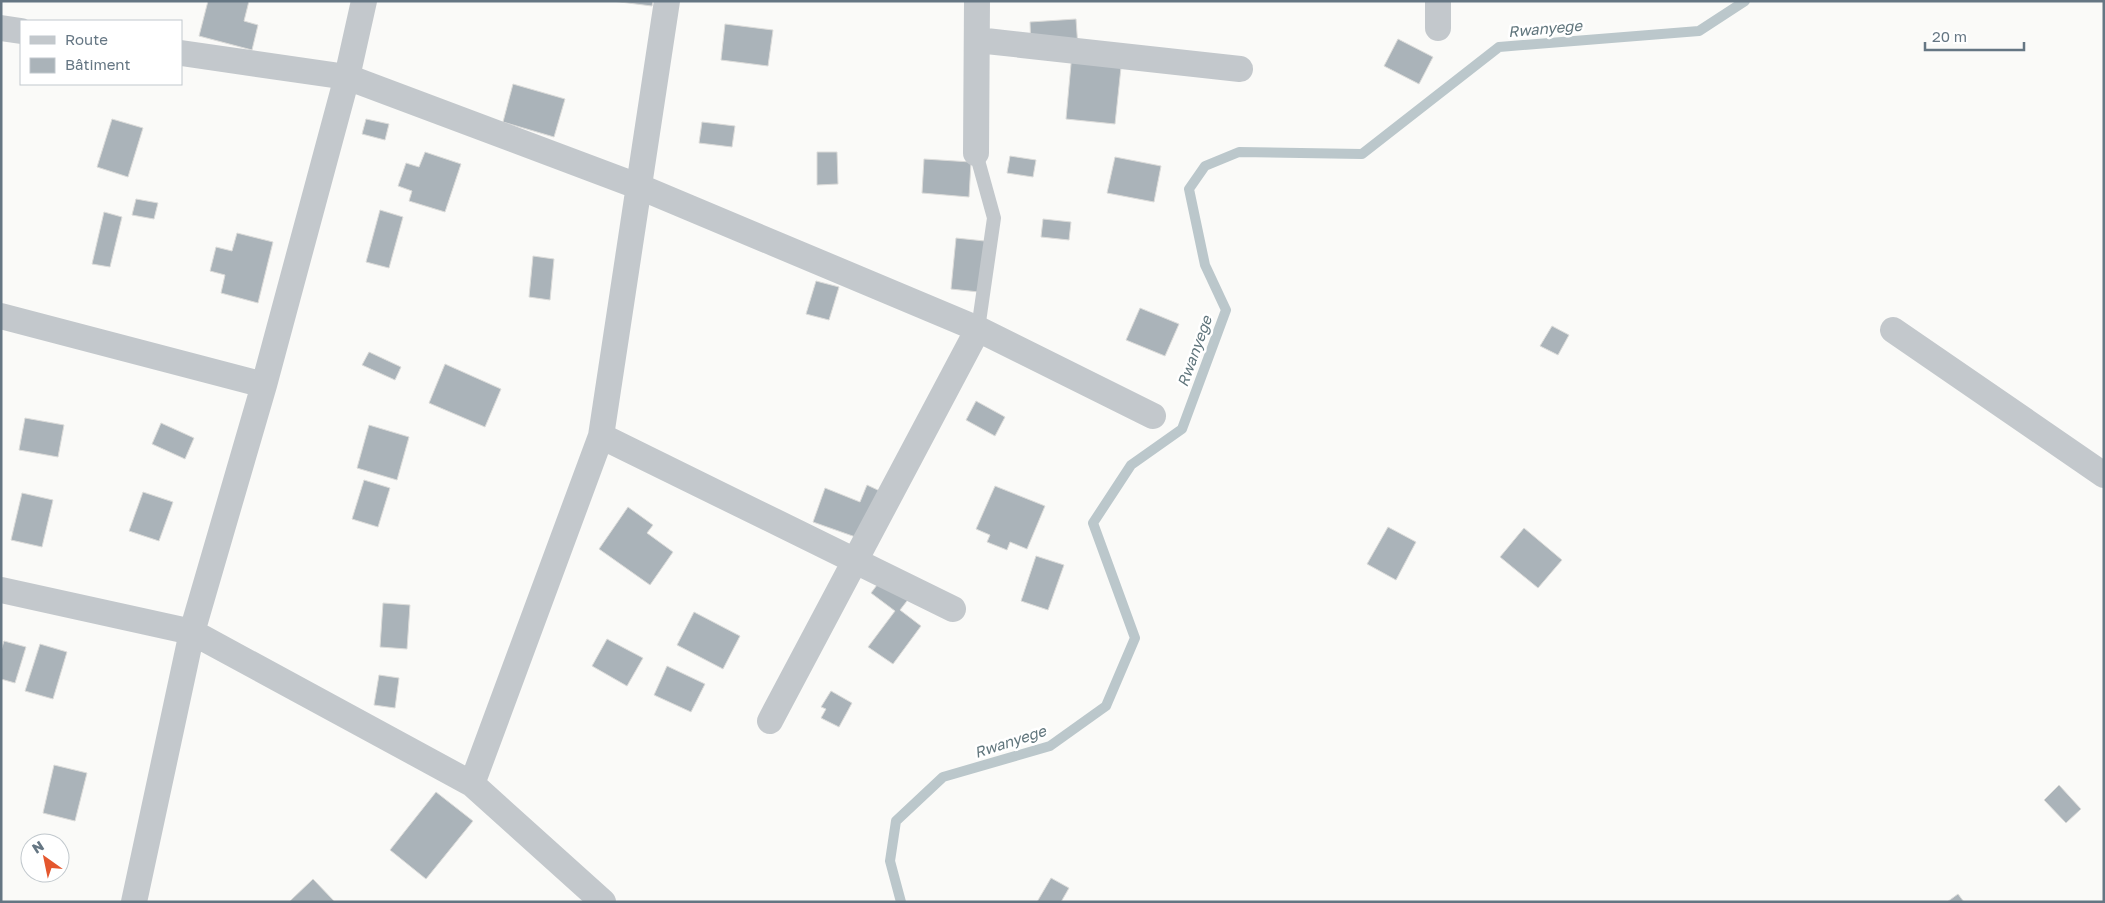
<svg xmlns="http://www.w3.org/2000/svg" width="2105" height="903" font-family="'Golos Text',sans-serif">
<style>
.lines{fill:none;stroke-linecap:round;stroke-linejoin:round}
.stream{stroke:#bbc7cb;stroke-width:10}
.building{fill:#aab3b9;stroke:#dcdcda}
.lane{stroke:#c3c8cc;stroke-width:14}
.street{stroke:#c3c8cc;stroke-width:26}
.labels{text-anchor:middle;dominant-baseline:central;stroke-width:5;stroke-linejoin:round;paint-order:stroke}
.water-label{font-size:15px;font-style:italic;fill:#60757c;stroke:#fff}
</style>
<rect width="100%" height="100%" fill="#fafaf8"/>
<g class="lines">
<path class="stream" d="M901,902L890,861L896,821L943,777L1050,746L1106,706L1135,638L1093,523L1131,465L1182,429L1226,310L1205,265L1189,189L1205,166L1239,152L1362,154L1499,47L1699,31L1745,1"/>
</g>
<path class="building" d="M208,1H249L244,21L258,25L252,50L199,36Z
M612,1H653L652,6Z
M1076,19L1078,48L1031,51L1030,22Z
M725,24L773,30L768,66L721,60Z
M1398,39L1433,57L1419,84L1384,66Z
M1072,53L1122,58L1115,124L1066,119Z
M513,84L565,99L554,137L503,122Z
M112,119L143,128L128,177L97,167Z
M366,119L389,124L385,140L362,134Z
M702,122L735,126L732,147L699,143Z
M425,152L461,164L445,212L409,201L412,191L398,186L406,163L419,167Z
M817,152H837L838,184L817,185Z
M1010,156L1036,160L1033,177L1007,173Z
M1115,157L1161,166L1154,202L1107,193Z
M924,159L971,162L969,197L922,193Z
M136,199L158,203L154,219L132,215Z
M380,210L403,217L389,268L366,262Z
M104,212L122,217L110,267L92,264Z
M1043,219L1071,222L1069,240L1041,237Z
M237,233L273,242L258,303L221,293L225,275L210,271L216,247L232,251Z
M956,238L994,242L988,293L951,289Z
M533,256L554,259L550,300L529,297Z
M816,281L839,287L829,320L806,314Z
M1140,308L1179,324L1165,356L1126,340Z
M1552,326L1569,335L1558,355L1540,346Z
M369,352L401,367L395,380L362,365Z
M445,364L501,389L485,427L429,403Z
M976,401L1005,417L995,436L966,420Z
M25,418L64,425L58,457L19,450Z
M161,423L194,438L185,459L152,444Z
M369,425L409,437L397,480L357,468Z
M364,480L390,488L378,527L352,519Z
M867,485L882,492L864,540L813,522L825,488L860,502Z
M995,486L1045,506L1027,549L1010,542L1007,550L987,542L990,535L976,529Z
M143,492L173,502L159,541L129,531Z
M22,493L53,500L42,547L11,540Z
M628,507L653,525L647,533L673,552L650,585L599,549Z
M1388,527L1416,542L1396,580L1367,564Z
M1524,528L1562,560L1538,588L1500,557Z
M1036,556L1064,565L1048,610L1021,601Z
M883,577L910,597L900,610L921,626L893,664L868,647L895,611L871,593Z
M383,603L410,605L407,649L380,647Z
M694,612L740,636L723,669L677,645Z
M607,639L643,658L627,686L592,666Z
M4,641L26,647L15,683L1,679V651Z
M40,644L67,652L53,699L25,691Z
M667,666L705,684L691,712L654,695Z
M379,675L399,678L395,708L374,705Z
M831,691L852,703L839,727L821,718L826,709L821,707Z
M54,765L87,773L75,821L43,813Z
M2059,785L2081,809L2066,823L2044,800Z
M436,792L473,821L426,879L390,850Z
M1051,878L1069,888L1061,902H1037Z
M313,879L335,902H290V901Z
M1958,894L1964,902H1947Z"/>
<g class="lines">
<path class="lane" d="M976,153L994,218L978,329"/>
<path class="street" d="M1,28L21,31
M1438,28V1
M977,40L1240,69
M181,53L347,77L640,187L978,329L1153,416
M976,153L977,1
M1,316L264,385
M1893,330L2104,475
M601,436L953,609
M1,590L192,632L472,784L603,902
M770,721L978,329
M472,784L601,436L667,1
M134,902L192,632L264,385L347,77L364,1"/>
</g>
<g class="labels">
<g class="water-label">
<text transform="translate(1545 28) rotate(-5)">Rwanyege</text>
<text transform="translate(1194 351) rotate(-70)">Rwanyege</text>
<text transform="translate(1010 741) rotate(-18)">Rwanyege</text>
</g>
</g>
<rect width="2105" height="903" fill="none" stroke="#657683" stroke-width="5"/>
<rect x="20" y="20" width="162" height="65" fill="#ffffff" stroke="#c1c8cd"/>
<rect x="30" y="36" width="25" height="8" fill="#c3c8cc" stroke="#c1c8cd"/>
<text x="65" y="45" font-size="15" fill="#657683">Route</text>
<rect x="30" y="58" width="25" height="15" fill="#aab3b9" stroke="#c1c8cd"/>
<text x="65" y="70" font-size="15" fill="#657683">Bâtiment</text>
<g transform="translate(45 858) rotate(327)"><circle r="24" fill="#ffffff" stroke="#c1c8cd"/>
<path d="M0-4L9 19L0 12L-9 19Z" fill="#e4572e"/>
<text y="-8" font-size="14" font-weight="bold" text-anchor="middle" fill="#657683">N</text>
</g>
<path d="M1925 42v8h99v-8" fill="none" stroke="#657683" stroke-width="2.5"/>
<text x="1932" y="42" font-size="15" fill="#657683" stroke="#ffffff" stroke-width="4" paint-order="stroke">20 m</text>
</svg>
